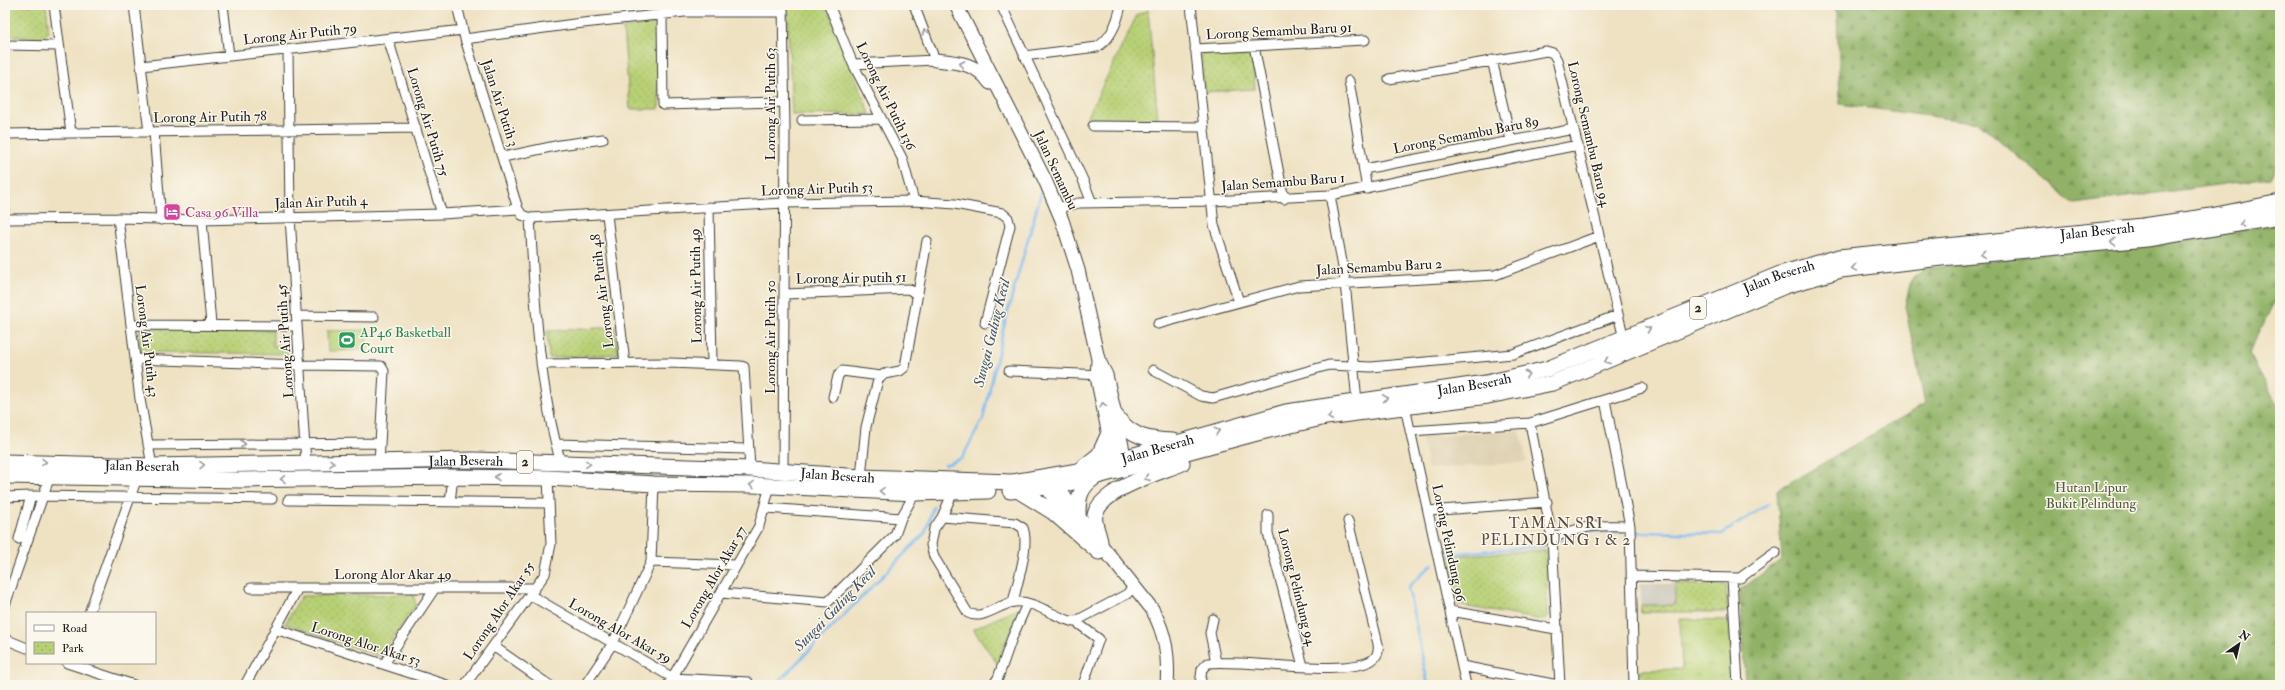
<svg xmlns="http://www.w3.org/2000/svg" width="2285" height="690" font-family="'IM FELL Double Pica',serif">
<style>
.built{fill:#dfd2b4}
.industrial{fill:#c8c4b8}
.grass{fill:url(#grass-tufts);stroke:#6a7648}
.forest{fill:url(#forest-firs);stroke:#566741}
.park{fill:url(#park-dots);stroke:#6a7648}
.pitch{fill:#b7d075;stroke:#6a7648}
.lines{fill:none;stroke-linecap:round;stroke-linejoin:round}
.stream{stroke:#7fbcf2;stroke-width:2.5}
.minor-casing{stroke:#3c3a35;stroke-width:11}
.secondary-casing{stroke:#3c3a35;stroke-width:15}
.trunk-casing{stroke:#3c3a35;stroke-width:17}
.minor{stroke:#fff;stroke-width:9}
.secondary{stroke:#fff;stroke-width:13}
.trunk{stroke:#fff;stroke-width:15}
.oneway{stroke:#999}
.labels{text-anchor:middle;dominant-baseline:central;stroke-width:3;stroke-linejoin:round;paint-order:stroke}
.shield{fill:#fbf7ec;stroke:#5f5e5a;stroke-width:1}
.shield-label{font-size:13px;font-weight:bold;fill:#1c1c1c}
.street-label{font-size:14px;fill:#1c1c1c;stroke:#fbf7ec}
.hotel-label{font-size:14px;fill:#b23c85;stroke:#fbf7ec;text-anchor:start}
.leisure-label{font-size:14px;fill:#27864d;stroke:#fbf7ec;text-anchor:start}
.park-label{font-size:14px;fill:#525b3b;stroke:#fbf7ec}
.water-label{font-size:15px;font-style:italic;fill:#3f5467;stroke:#fbf7ec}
.neighbourhood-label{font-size:15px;letter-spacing:1px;fill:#5a4c3c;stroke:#fbf7ec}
</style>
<defs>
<pattern id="grass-tufts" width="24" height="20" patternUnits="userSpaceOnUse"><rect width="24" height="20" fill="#b7d075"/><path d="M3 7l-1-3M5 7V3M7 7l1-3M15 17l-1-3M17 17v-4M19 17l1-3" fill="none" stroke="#9db265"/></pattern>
<pattern id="forest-firs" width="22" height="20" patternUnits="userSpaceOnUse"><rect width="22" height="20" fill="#91b266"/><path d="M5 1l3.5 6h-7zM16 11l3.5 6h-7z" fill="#7c9858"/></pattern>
<pattern id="park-dots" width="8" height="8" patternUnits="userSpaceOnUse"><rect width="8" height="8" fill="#b7d075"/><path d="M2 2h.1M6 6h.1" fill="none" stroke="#9db265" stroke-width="1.8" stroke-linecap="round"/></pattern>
</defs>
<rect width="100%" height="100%" fill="#fbf7ec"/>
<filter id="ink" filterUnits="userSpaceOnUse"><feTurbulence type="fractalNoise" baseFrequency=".025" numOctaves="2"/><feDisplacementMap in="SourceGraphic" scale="8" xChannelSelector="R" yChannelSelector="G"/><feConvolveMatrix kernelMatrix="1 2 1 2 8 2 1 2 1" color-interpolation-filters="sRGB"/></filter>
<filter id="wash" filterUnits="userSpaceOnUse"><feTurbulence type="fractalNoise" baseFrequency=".012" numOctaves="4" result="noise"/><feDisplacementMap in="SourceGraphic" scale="16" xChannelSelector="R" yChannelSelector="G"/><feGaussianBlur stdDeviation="0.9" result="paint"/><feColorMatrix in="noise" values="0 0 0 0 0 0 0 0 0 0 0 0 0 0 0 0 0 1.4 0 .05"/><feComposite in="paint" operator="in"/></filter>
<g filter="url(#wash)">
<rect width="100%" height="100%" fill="#efe2c3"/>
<path class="built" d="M1520,430L1527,462L1428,469L1422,437Z"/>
<path class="industrial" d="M1640,584H1675V605H1641Z"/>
<path class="grass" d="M1680,619L1729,620L1733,685H1642L1641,670L1682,669Z"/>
<path class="forest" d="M1832,5H2280V159L2270,178L2074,204L1979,123L1840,104L1837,12Z
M2280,224V290L2249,353L2277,404H2280V685H1745L1740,590L1782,559L1777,490L1925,404L1905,306L1911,280L1924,269Z"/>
<path class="park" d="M7,5H46L49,32L41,39L7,35Z
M787,5H827L870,114L792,115Z
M1148,10L1158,120H1086L1137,15Z
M659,23V109H630L623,28Z
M1252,49L1255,89L1204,92L1201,52Z
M5,141L10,212H5Z
M615,327L618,354L549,358L547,331Z
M140,328L273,330V346L292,347V354L139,352Z
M1546,550L1548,616L1543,620L1457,605L1448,556Z
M1675,584L1726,585L1728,612H1641V605H1675Z
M413,594L416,605L380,656L285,624L301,596Z
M1022,607L997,663L973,629Z"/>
<path class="pitch" d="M366,330L367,350L328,351L327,331Z"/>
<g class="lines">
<path class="stream" d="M945,465L962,458L983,419L1006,318L1041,193
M1593,531L1622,532
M1637,532L1722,534L1768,504
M1560,541L1588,531
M1446,554L1545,546
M775,685L925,533L933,507
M1428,685L1408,587L1433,564"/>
</g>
</g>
<g filter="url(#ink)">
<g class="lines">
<defs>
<path id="minor" d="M54,5L71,133
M134,5L149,132
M223,5L229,56
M457,5L465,39L518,209L522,215L530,218L784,203L914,201L955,204L1002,213L1008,218L1010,226L985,323
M783,5L785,130L783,471
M829,5L853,64L902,158L914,201
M1001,5L1083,180L1092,203
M1191,5L1214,225L1239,302
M662,15L663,105L784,102
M388,39L442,214
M465,39L574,24L685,12H783
M5,45L59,46
M1254,46L1284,199
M1195,49L1365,40
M288,50L290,217L306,463
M1024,56L1097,47C1111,39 1118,20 1121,5
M1492,60L1511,140
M853,64L935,60L914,5
M141,66L463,30
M1389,79L1525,55L1546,51L1553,53L1557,60L1624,339
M1349,81L1367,189
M802,120L881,119
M1093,126L1203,127
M154,132L161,220
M5,134L416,128
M503,157L560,145L603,139
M1364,169L1574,129
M1330,195L1344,273L1357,401
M709,207L712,363
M1057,208L1079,203L1211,201L1330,195L1578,145
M607,215L625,363
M118,218L140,399L152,466
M530,218C535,301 538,383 561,463
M5,219L118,218L202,220L442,214L518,209
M202,220L211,324
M785,294L909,289L917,295
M297,316L374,317
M1158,324L1299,286L1495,275L1599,236
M131,325L297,326
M135,359L300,365L381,366L384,371L379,463
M541,364L671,363L741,366L744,367L750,469
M1153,370L1201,396L1213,398L1329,365L1371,367L1513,354L1618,315
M1009,371L1103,375
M833,397L838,376L842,371L881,376
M1605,400L1630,526L1634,685
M1405,407L1466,685
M1530,423L1552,538L1560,685
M1410,431L1530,423L1642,388
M556,444L747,449
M148,445L380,443
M861,477L866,427L878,380L884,374L900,371L905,367L927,241
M953,492L942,517L934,529L931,545L934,557L968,613C983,621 1000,603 1015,602C1035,600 1055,618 1074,622L1127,594L1134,586
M5,497L31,496L272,499
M288,500L548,503
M450,502L453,477
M766,508L901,518
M1428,511L1547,502
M1268,515V533L1303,666
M942,517L1015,523L1023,528C1030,546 1017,583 1013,602
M1552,538C1585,525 1596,525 1630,526
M19,539L31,496
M651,562L736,565
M1631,576L1740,578L1776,552
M1732,578L1738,685
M251,588H535
M721,593L828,602L895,535L901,518L915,493
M530,595L673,678L748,682
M5,605L50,476
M1450,611L1556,629
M89,613L137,478
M1213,619L1210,633L1216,662
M1076,622L1099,639L1083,685
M275,629L447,685
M5,639L27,648
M493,646L549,685
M67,663L134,685
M384,664L435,588
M1462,666L1558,685
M245,685L298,588
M465,685L545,574L551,544L548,478
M585,685L613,643L651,562L654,484
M668,685L759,526L770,486
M993,685L998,678L1012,638L1027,604
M1200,685L1202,669L1208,663C1244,659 1346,677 1372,660C1378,656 1379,650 1378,644L1348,521"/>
<path id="secondary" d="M956,5L1045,180L1062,220L1078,270L1098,359L1106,375L1127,468
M935,60C957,62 977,63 990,83
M1098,361L1097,377L1116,469
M1055,477L1057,486L1078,516L1152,609C1166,634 1169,657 1167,685
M1045,480C1049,496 1063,510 1074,522"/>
<g id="trunk">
<path d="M1115,415C1131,437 1147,440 1173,441"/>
<path id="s1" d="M5,462L152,466L474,460L750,469L861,477L1013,482L1078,471L1286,412L1486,383L1547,369L1780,274L1839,257L2143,226L2211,216L2280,202"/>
<path d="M1085,466L1099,455L1109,433"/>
<path d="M5,476L240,480L453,477L548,478L654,484L752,485L915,493L988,491"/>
<path d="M1010,491L1057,486L1094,477L1257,433L1326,417L1488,396L1553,383L1785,286L1841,270L1941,258L2147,239L2280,217"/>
<path d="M1019,491L1053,512L1099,552"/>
<path d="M1078,516C1078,499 1079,488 1094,478"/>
<path d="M1100,542C1099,534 1093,523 1095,515C1101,489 1159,473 1182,463"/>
</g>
</defs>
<use href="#minor" class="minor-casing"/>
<use href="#secondary" class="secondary-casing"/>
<use href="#trunk" class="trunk-casing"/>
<use href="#minor" class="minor"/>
<use href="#secondary" class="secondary"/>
<use href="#trunk" class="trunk"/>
</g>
<defs><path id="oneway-chevron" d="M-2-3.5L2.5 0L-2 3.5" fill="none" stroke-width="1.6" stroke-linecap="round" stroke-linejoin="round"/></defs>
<g class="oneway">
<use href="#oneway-chevron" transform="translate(925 32) rotate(-111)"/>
<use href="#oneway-chevron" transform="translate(962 64) rotate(-169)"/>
<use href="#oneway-chevron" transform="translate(2242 224) rotate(170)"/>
<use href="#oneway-chevron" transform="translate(2113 242) rotate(175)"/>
<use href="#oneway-chevron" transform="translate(1983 254) rotate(175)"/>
<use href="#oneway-chevron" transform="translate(1854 268) rotate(171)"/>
<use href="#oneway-chevron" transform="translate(1648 329) rotate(-23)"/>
<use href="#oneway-chevron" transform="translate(1607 361) rotate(157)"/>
<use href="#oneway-chevron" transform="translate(1527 374) rotate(-14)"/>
<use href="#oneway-chevron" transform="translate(1385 398) rotate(-8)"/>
<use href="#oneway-chevron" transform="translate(1103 405) rotate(-102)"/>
<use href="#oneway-chevron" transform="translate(1330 417) rotate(172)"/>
<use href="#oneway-chevron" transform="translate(1217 431) rotate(-17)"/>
<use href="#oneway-chevron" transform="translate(243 444)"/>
<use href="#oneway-chevron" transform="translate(44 462) rotate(2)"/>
<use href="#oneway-chevron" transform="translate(332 463) rotate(1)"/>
<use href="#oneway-chevron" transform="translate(588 464) rotate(2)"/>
<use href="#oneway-chevron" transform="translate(202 465) rotate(-1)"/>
<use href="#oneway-chevron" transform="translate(497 477) rotate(-179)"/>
<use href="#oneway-chevron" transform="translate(1147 478) rotate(157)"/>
<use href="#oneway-chevron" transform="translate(283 479) rotate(179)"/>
<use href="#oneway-chevron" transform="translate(752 485) rotate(-179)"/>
<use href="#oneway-chevron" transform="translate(882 491) rotate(-177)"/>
</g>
</g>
<defs>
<symbol id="hotel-square" viewBox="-11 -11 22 22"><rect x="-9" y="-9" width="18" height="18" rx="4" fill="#d1479c" stroke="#fbf7ec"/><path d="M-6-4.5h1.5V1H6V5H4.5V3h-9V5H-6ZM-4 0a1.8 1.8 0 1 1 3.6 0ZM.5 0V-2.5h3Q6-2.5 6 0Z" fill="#fff"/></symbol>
<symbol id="stadium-square" viewBox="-11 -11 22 22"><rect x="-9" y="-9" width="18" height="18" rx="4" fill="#2e9e5b" stroke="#fbf7ec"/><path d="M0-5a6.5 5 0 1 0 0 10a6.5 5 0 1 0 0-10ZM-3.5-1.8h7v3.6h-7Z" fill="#fff"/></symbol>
</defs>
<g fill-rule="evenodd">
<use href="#hotel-square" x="162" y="202" width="20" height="20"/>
<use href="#stadium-square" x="337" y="330" width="20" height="20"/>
</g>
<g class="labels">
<g class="shield">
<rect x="1690" y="297" width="16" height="22" rx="3"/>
<rect x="517" y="451" width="16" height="22" rx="3"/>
</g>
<g class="shield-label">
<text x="1698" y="308">2</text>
<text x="525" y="462">2</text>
</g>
<g class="street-label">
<text transform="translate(1279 31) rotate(-3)">Lorong Semambu Baru 91</text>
<text transform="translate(300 34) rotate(-6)">Lorong Air Putih 79</text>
<text transform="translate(886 96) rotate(64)">Lorong Air Putih 136</text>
<text transform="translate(500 103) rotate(72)">Jalan Air Putih 3</text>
<text transform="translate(770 104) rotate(-90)">Lorong Air Putih 63</text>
<text transform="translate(210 117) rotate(-1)">Lorong Air Putih 78</text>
<text transform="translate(428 122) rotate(73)">Lorong Air Putih 75</text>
<text transform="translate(1589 134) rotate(77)">Lorong Semambu Baru 94</text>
<text transform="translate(1466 135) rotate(-11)">Lorong Semambu Baru 89</text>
<text transform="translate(1056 170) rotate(65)">Jalan Semambu</text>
<text transform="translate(1283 182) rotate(-4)">Jalan Semambu Baru 1</text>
<text transform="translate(817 189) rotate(-2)">Lorong Air Putih 53</text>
<text transform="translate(321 202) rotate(-2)">Jalan Air Putih 4</text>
<text stroke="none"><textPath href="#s1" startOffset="2128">Jalan Beserah</textPath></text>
<text transform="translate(1379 267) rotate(-3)">Jalan Semambu Baru 2</text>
<text stroke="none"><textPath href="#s1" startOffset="1805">Jalan Beserah</textPath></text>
<text transform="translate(851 278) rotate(-1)">Lorong Air putih 51</text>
<text transform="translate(696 286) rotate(-91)">Lorong Air Putih 49</text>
<text transform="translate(602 291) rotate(-97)">Lorong Air Putih 48</text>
<text transform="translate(770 337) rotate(-90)">Lorong Air Putih 50</text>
<text transform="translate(147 341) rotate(83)">Lorong Air Putih 43</text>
<text transform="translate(285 341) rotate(-94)">Lorong Air Putih 45</text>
<text stroke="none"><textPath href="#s1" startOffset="1481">Jalan Beserah</textPath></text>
<text stroke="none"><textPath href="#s1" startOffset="1157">Jalan Beserah</textPath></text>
<text stroke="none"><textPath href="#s1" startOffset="461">Jalan Beserah</textPath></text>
<text stroke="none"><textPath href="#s1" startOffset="137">Jalan Beserah</textPath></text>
<text stroke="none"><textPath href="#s1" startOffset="833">Jalan Beserah</textPath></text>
<text transform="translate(1449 543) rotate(78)">Lorong Pelindung 96</text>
<text x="393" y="574">Lorong Alor Akar 49</text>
<text transform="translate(714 577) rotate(-60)">Lorong Alor Akar 57</text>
<text transform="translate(1297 587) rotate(76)">Lorong Pelindung 94</text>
<text transform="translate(499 611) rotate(-56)">Lorong Alor Akar 55</text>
<text transform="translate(620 631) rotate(30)">Lorong Alor Akar 59</text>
<text transform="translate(366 644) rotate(18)">Lorong Alor Akar 53</text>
</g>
<g class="hotel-label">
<text x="185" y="212">Casa 96 Villa</text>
</g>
<g class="leisure-label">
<text x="360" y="332">AP46 Basketball<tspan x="360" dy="16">Court</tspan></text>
</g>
<g class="park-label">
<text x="2091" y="487">Hutan Lipur<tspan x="2091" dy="16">Bukit Pelindung</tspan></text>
</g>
<g class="water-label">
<text transform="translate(992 333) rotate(-76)">Sungai Galing Kecil</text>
<text transform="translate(835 609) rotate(-46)">Sungai Galing Kecil</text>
</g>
<g class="neighbourhood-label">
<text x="1556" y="523">TAMAN SRI<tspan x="1556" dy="17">PELINDUNG 1 &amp; 2</tspan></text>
</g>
</g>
<rect width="2285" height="690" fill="none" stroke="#fbf7ec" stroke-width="20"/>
<rect x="26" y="612" width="130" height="52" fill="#fbf7ec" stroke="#a29f99"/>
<rect x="34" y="625" width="20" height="6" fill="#ffffff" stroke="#a29f99"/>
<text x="62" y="632" font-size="12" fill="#1c1c1c">Road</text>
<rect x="34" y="642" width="20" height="12" fill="url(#park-dots)" stroke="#a29f99"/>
<text x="62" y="652" font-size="12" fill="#1c1c1c">Park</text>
<g transform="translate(2239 644) rotate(34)" stroke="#fbf7ec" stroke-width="3" paint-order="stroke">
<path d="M0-3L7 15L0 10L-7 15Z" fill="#1c1c1c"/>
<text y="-6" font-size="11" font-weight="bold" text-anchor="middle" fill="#1c1c1c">N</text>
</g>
</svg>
